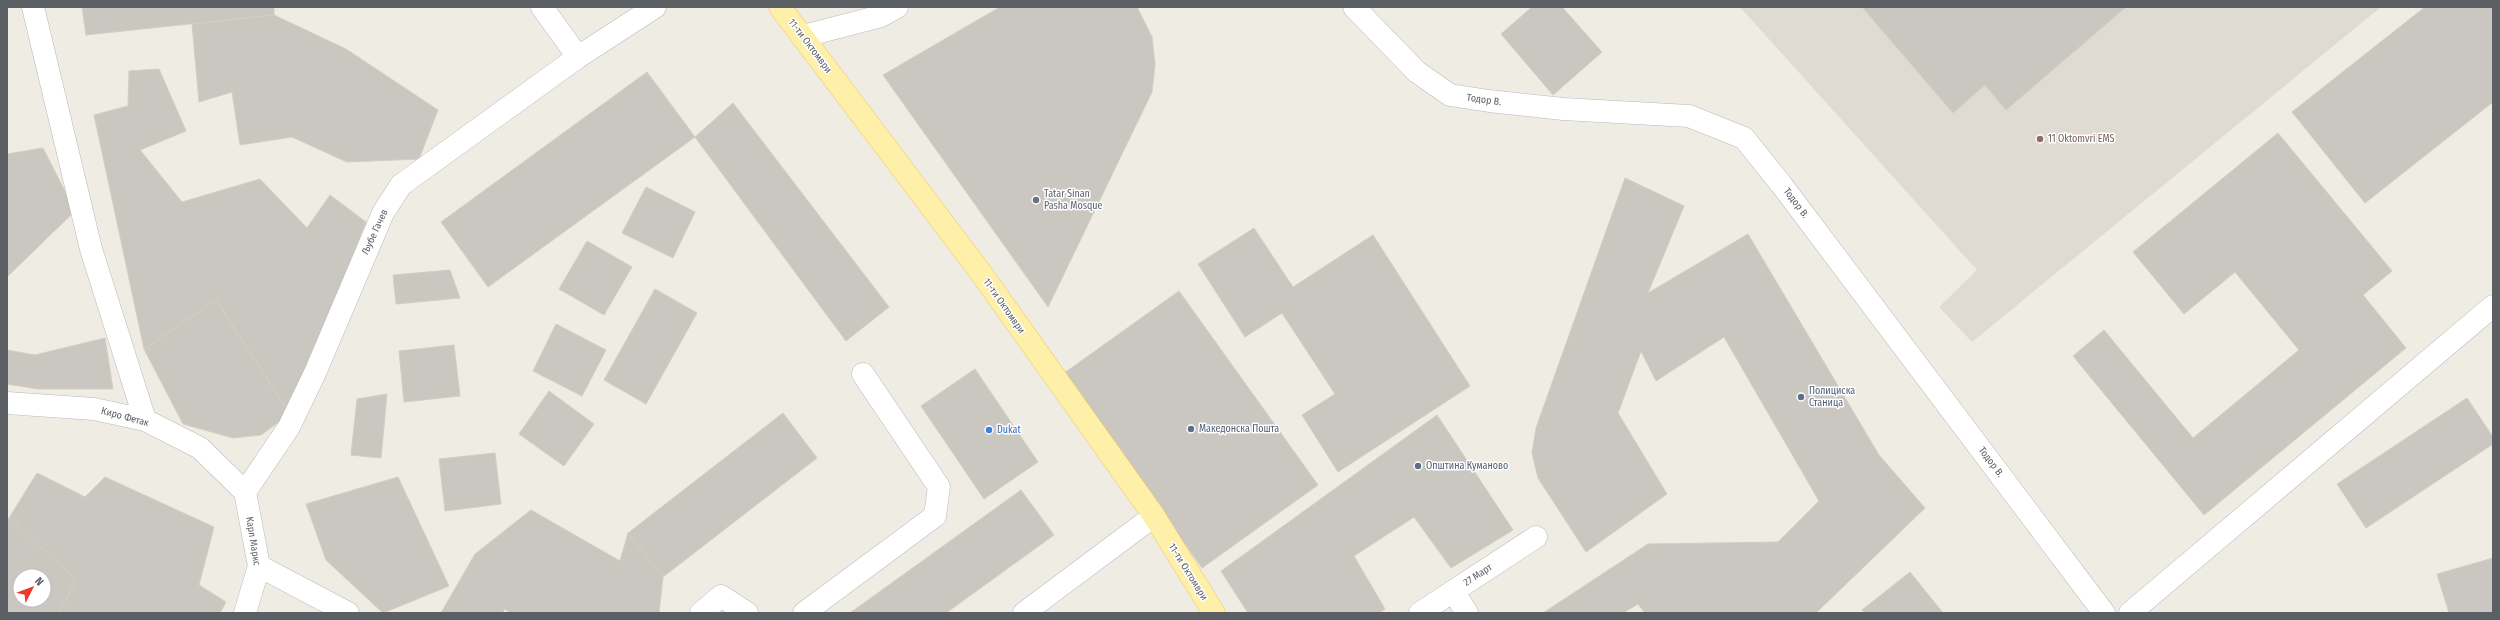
<svg xmlns="http://www.w3.org/2000/svg" width="2500" height="620" font-family="'Fira Sans Condensed',sans-serif">
<style>
.education{fill:#dfdbd2}
.building{fill:#cac7c1;stroke:#d4cec2;fill-rule:evenodd}
.lines{fill:none;stroke-linecap:round;stroke-linejoin:round}
.minor-casing{stroke:#b6babe;stroke-width:23}
.major-casing{stroke:#f4c758;stroke-width:23}
.minor{stroke:#fff;stroke-width:22}
.major{stroke:#fff0a9;stroke-width:22}
.education-dot{fill:#8d6e63;stroke:#fff;stroke-width:1.5}
.worship-dot{fill:#6b7280;stroke:#fff;stroke-width:1.5}
.service-dot{fill:#5c6f8a;stroke:#fff;stroke-width:1.5}
.shop-dot{fill:#3f7fe0;stroke:#fff;stroke-width:1.5}
.labels{text-anchor:middle;dominant-baseline:central;stroke-width:3;stroke-linejoin:round;paint-order:stroke}
.street-label{font-size:10px;fill:#5c6065;stroke:#fff}
.education-label{font-size:10px;fill:#785e54;stroke:#fff;text-anchor:start}
.worship-label{font-size:10px;fill:#5b616d;stroke:#fff;text-anchor:start}
.service-label{font-size:10px;fill:#4e5e75;stroke:#fff;text-anchor:start}
.shop-label{font-size:10px;fill:#366cbe;stroke:#fff;text-anchor:start}
</style>
<rect width="100%" height="100%" fill="#efece4"/>
<path class="education" d="M1740,7H2381L1972,342L1939,307L1977,270Z"/>
<path class="building" d="M82,7H274V15L86,35Z
M1000,7H1137L1152,37L1155,65L1152,92L1048,307L883,75Z
M1532,7H1562L1602,52L1553,95L1501,34Z
M1862,7H2126L2006,110L1985,85L1953,113Z
M2425,7H2493V102L2365,203L2292,112Z
M274,15L346,49L438,110L419,159L347,162L292,137L240,145L232,92L199,102L192,24Z
M159,69L186,131L140,150L182,202L260,179L307,228L330,195L366,222L290,414L216,300L144,349L94,115L128,106L129,71Z
M647,72L695,137L488,287L441,222Z
M733,103L889,307L846,341L695,137Z
M2278,133L2392,271L2363,295L2406,348L2204,515L2073,356L2104,330L2193,438L2299,350L2235,272L2184,314L2133,252Z
M43,148L75,211L7,277V154Z
M1625,178L1684,206L1648,293L1748,234L1879,455L1925,508L1816,613H1645L1638,604L1623,613H1543L1648,544L1778,542L1819,501L1724,337L1656,381L1641,351L1618,413L1667,494L1586,552L1538,478L1532,453L1536,428Z
M646,187L695,212L673,258L622,233Z
M1254,228L1293,287L1373,235L1470,386L1338,472L1302,415L1335,394L1282,313L1245,337L1198,264Z
M587,241L632,267L604,315L559,289Z
M450,270L460,298L396,304L393,275Z
M655,289L697,313L646,404L604,380Z
M1179,291L1318,485L1202,568L1063,374Z
M216,300L290,414L261,435L233,438L183,424L144,349Z
M556,324L606,350L582,396L533,371Z
M105,338L113,389H38L7,384V350L35,355Z
M454,345L460,396L404,402L399,351Z
M975,369L1038,462L984,499L921,406Z
M549,391L594,424L564,466L519,434Z
M387,394L381,458L351,455L357,399Z
M2467,398L2493,437V444L2366,528L2337,484Z
M783,413L817,458L663,577L628,533Z
M1437,415L1513,530L1451,568L1414,517L1354,556L1385,609L1379,613H1248L1221,571Z
M495,453L501,504L445,511L439,459Z
M37,473L85,497L105,477L214,527L199,585L226,602L220,613H59L76,580L9,518Z
M398,477L449,586L383,613L326,560L306,504Z
M1021,490L1054,535L946,613H850Z
M531,510L620,561L628,533L663,577L659,613H510L505,609L502,613H441L475,554Z
M9,518L76,580L59,613H7V521ZM20,576H44V600H20Z
M2493,558V613H2449L2437,574Z
M1910,572L1943,613H1865L1862,610Z"/>
<g class="lines">
<defs>
<path id="minor" d="M33,7L91,249L145,420
M542,7L578,57
M1354,7L1417,72L1450,95L1489,101L1563,109L1689,116L1744,138L1781,184L2104,613
M804,36L881,16L897,7
M7,403L94,409L145,420L200,448L245,492
M245,492L289,427L315,373L383,213L401,185L578,57L655,7
M245,492L259,566L245,613
M259,566L348,613
M1453,591L1467,613
M701,613L721,596L747,613
M804,613L935,516L939,487L863,374
M1024,613L1154,516
M1420,613L1536,537
M2130,613L2493,306"/>
<path id="major" d="M780,7L981,273L1154,516L1214,613"/>
</defs>
<use href="#minor" class="minor-casing"/>
<use href="#major" class="major-casing"/>
<use href="#minor" class="minor"/>
<use href="#major" class="major"/>
</g>
<circle class="education-dot" cx="2040" cy="139" r="4"/>
<circle class="worship-dot" cx="1036" cy="200" r="4"/>
<g class="service-dot">
<circle cx="1801" cy="397" r="4"/>
<circle cx="1191" cy="429" r="4"/>
<circle cx="1418" cy="466" r="4"/>
</g>
<circle class="shop-dot" cx="989" cy="430" r="4"/>
<g class="labels">
<g class="street-label">
<text transform="translate(810 46) rotate(53)">11-ти Октомври</text>
<text transform="translate(1484 100) rotate(8)">Тодор В.</text>
<text transform="translate(1796 203) rotate(53)">Тодор В.</text>
<text transform="translate(375 232) rotate(-65)">Љубе Гачев</text>
<text transform="translate(1004 306) rotate(55)">11-ти Октомври</text>
<text transform="translate(125 417) rotate(15)">Киро Фетак</text>
<text transform="translate(1991 462) rotate(53)">Тодор В.</text>
<text transform="translate(253 541) rotate(81)">Карл Маркс</text>
<text transform="translate(1188 572) rotate(58)">11-ти Октомври</text>
<text transform="translate(1478 575) rotate(-33)">27 Март</text>
</g>
<g class="education-label">
<text x="2048" y="139">11 Oktomvri EMS</text>
</g>
<g class="worship-label">
<text x="1044" y="194">Tatar Sinan<tspan x="1044" dy="12">Pasha Mosque</tspan></text>
</g>
<g class="service-label">
<text x="1809" y="391">Полициска<tspan x="1809" dy="12">Станица</tspan></text>
<text x="1199" y="429">Македонска Пошта</text>
<text x="1426" y="466">Општина Куманово</text>
</g>
<g class="shop-label">
<text x="997" y="430">Dukat</text>
</g>
</g>
<rect width="2500" height="620" fill="none" stroke="#5c6065" stroke-width="16"/>
<g transform="translate(32 588) rotate(48)"><circle r="19" fill="#ffffff" stroke="#bebfc1"/>
<path d="M0-3L7 15L0 10L-7 15Z" fill="#ec3a2d"/>
<text y="-6" font-size="11" font-weight="bold" text-anchor="middle" fill="#5c6065">N</text>
</g>
</svg>
